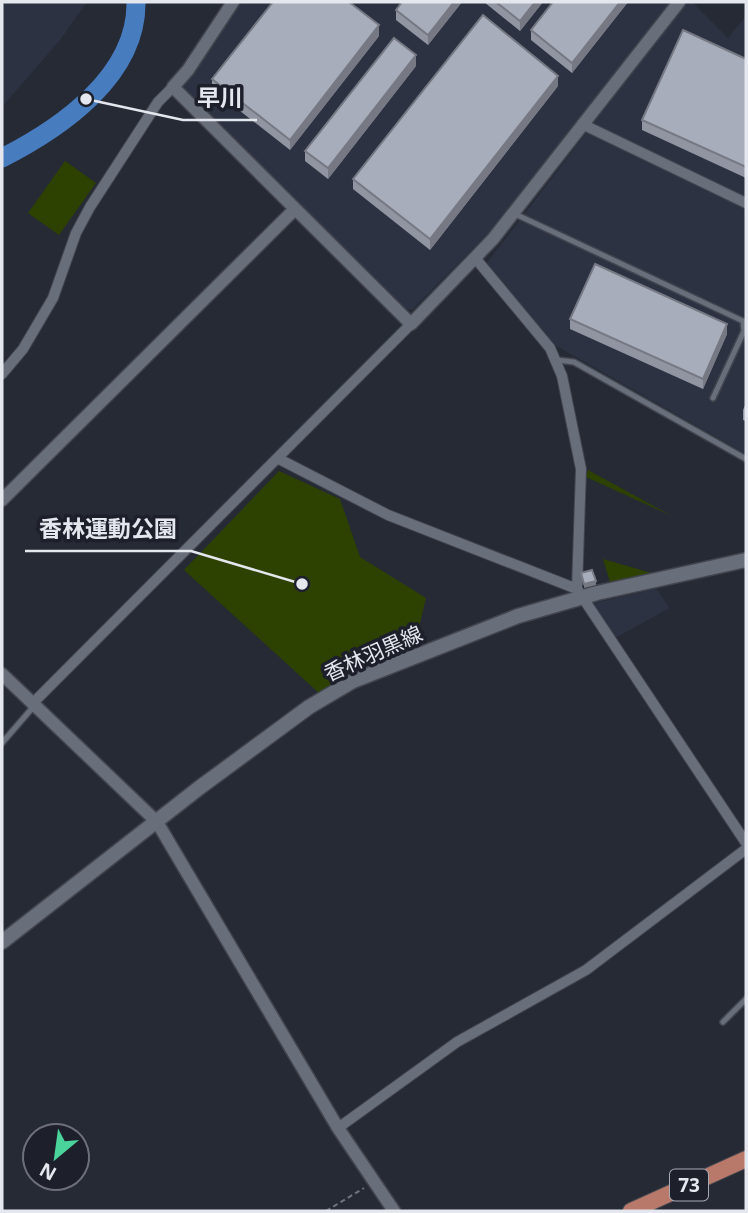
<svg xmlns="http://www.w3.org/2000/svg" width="748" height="1213" font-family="'Noto Sans','Noto Sans JP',sans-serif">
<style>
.built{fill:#2d3243}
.green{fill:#2d4200}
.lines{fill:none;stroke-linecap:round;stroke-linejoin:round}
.river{stroke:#477dbf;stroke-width:19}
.service-casing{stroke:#42454e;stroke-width:8}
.minor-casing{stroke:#42454e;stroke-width:12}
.tertiary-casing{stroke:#42454e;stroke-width:15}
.secondary-casing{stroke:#42454e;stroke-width:17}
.primary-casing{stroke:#42454e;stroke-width:18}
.path{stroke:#70747d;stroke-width:2;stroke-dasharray:5 3.5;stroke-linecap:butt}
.service{stroke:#696e7b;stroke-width:5}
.minor{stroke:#696e7b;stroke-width:10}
.tertiary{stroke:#696e7b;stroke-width:12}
.secondary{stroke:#696e7b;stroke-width:14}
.primary{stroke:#b9796a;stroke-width:16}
.wall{fill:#9095a1}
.shaded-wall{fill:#767983}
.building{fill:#a8adbb;stroke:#767983;stroke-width:2}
.labels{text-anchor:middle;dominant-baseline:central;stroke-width:7;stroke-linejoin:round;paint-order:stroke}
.shield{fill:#1d202b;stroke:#a8abb4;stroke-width:2}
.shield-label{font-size:19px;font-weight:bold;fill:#e4e7ee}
.street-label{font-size:21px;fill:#e4e7ee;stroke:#1d202b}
.leader{fill:none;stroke:#e4e7ee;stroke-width:2.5}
.callout-dot{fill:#e4e7ee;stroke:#1d202b;stroke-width:2.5}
.callout-label{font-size:23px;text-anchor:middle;font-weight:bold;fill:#e4e7ee;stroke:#1d202b;stroke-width:7;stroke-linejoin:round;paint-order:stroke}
</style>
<rect width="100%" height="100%" fill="#262a35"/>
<path class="built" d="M2,2H87L60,40L2,107Z
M239,2H671L490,231L412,310L404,309L183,91V84Z
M687,2H692L728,38L746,16V454L555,345L486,264Z
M656,589L670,608L615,638L594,607L595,603Z"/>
<path class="green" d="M65,161L96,183L59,235L28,213Z
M588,470L672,516L586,477Z
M279,471L340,499L360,557L426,598L413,652L321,695L184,570Z
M603,559L655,574L610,582Z"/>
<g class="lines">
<path class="river" d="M2,158C61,128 137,76 136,2"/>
<defs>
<path id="service" d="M513,213L743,321L744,331L713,398
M557,360L574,362L746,459
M2,743L34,706
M723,1022L746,999"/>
<path id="minor" d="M582,124L746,203
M476,259L550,348L562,376L581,469L577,589L746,843
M2,374L23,349L53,298L76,233L90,207L158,102L173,87
M279,459L388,515L577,589
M32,704L411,324
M338,1128L457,1042L586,970L746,849"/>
<path id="tertiary" d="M233,2L188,70L173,87L411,324L493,239L679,2
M2,500L294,210
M2,674L157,822L338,1128L394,1211"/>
<path id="secondary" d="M2,942L199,788L309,707L353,681L518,616L597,593L746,560"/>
<path id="primary" d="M631,1211L746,1159"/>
</defs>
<use href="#service" class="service-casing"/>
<use href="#minor" class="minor-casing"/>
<use href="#tertiary" class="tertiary-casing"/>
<use href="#secondary" class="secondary-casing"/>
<use href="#primary" class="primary-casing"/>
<path class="path" d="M326,1211L364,1188"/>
<use href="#service" class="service"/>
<use href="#minor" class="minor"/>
<use href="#tertiary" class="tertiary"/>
<use href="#secondary" class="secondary"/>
<use href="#primary" class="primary"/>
</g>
<path class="wall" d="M402,2H462L428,45L396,20V10Z
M484,2H543L520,31Z
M628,2L572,73L531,40V30Z
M379,36L290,150L212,89V79Z
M746,59V178L642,130V120Z
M416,66L328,179L305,161V151Z
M558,86L430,250L353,189V179Z
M570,319L727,334L703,389L570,329Z
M746,403V421L743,420V410Z"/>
<path class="shaded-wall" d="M454,2H462L428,45V35Z
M535,2H543L520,31V21Z
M620,2H628L572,73V63Z
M379,25V36L290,150V140Z
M416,55V66L328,179V168Z
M558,76V86L430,250V239Z
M727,324V334L703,389V379Z
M596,581V585L584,588V584Z"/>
<path class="building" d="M273,2H349L379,25L290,140L212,79Z
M402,2H454L428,35L396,10Z
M496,2H535L520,21Z
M553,2H620L572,63L531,30Z
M483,15L558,76L430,239L353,179Z
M683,30L746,59V167L642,120Z
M394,38L416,55L328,168L305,151Z
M595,264L727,324L703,379L570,319Z
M592,570L596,581L584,584L581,573Z"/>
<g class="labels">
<rect class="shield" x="670" y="1169.5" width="38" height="31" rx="5"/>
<g class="shield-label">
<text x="689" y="1185">73</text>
</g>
<g class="street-label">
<text transform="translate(373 653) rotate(-24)">香林羽黒線</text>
</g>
</g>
<path class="leader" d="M86 99L183 120H257M302 584L191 551H25"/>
<g class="callout-dot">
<circle cx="86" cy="99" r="7"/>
<circle cx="302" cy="584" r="7"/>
</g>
<g class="callout-label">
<text x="220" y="106">早川</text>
<text x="108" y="537">香林運動公園</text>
</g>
<rect width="748" height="1213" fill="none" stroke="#e4e7ee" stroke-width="7"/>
<g transform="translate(56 1157) rotate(209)"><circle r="33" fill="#1d202b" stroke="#6d7079" stroke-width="2"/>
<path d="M0-5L12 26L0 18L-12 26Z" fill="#4ad49c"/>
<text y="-10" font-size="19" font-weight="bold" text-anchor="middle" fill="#e4e7ee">N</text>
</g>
</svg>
